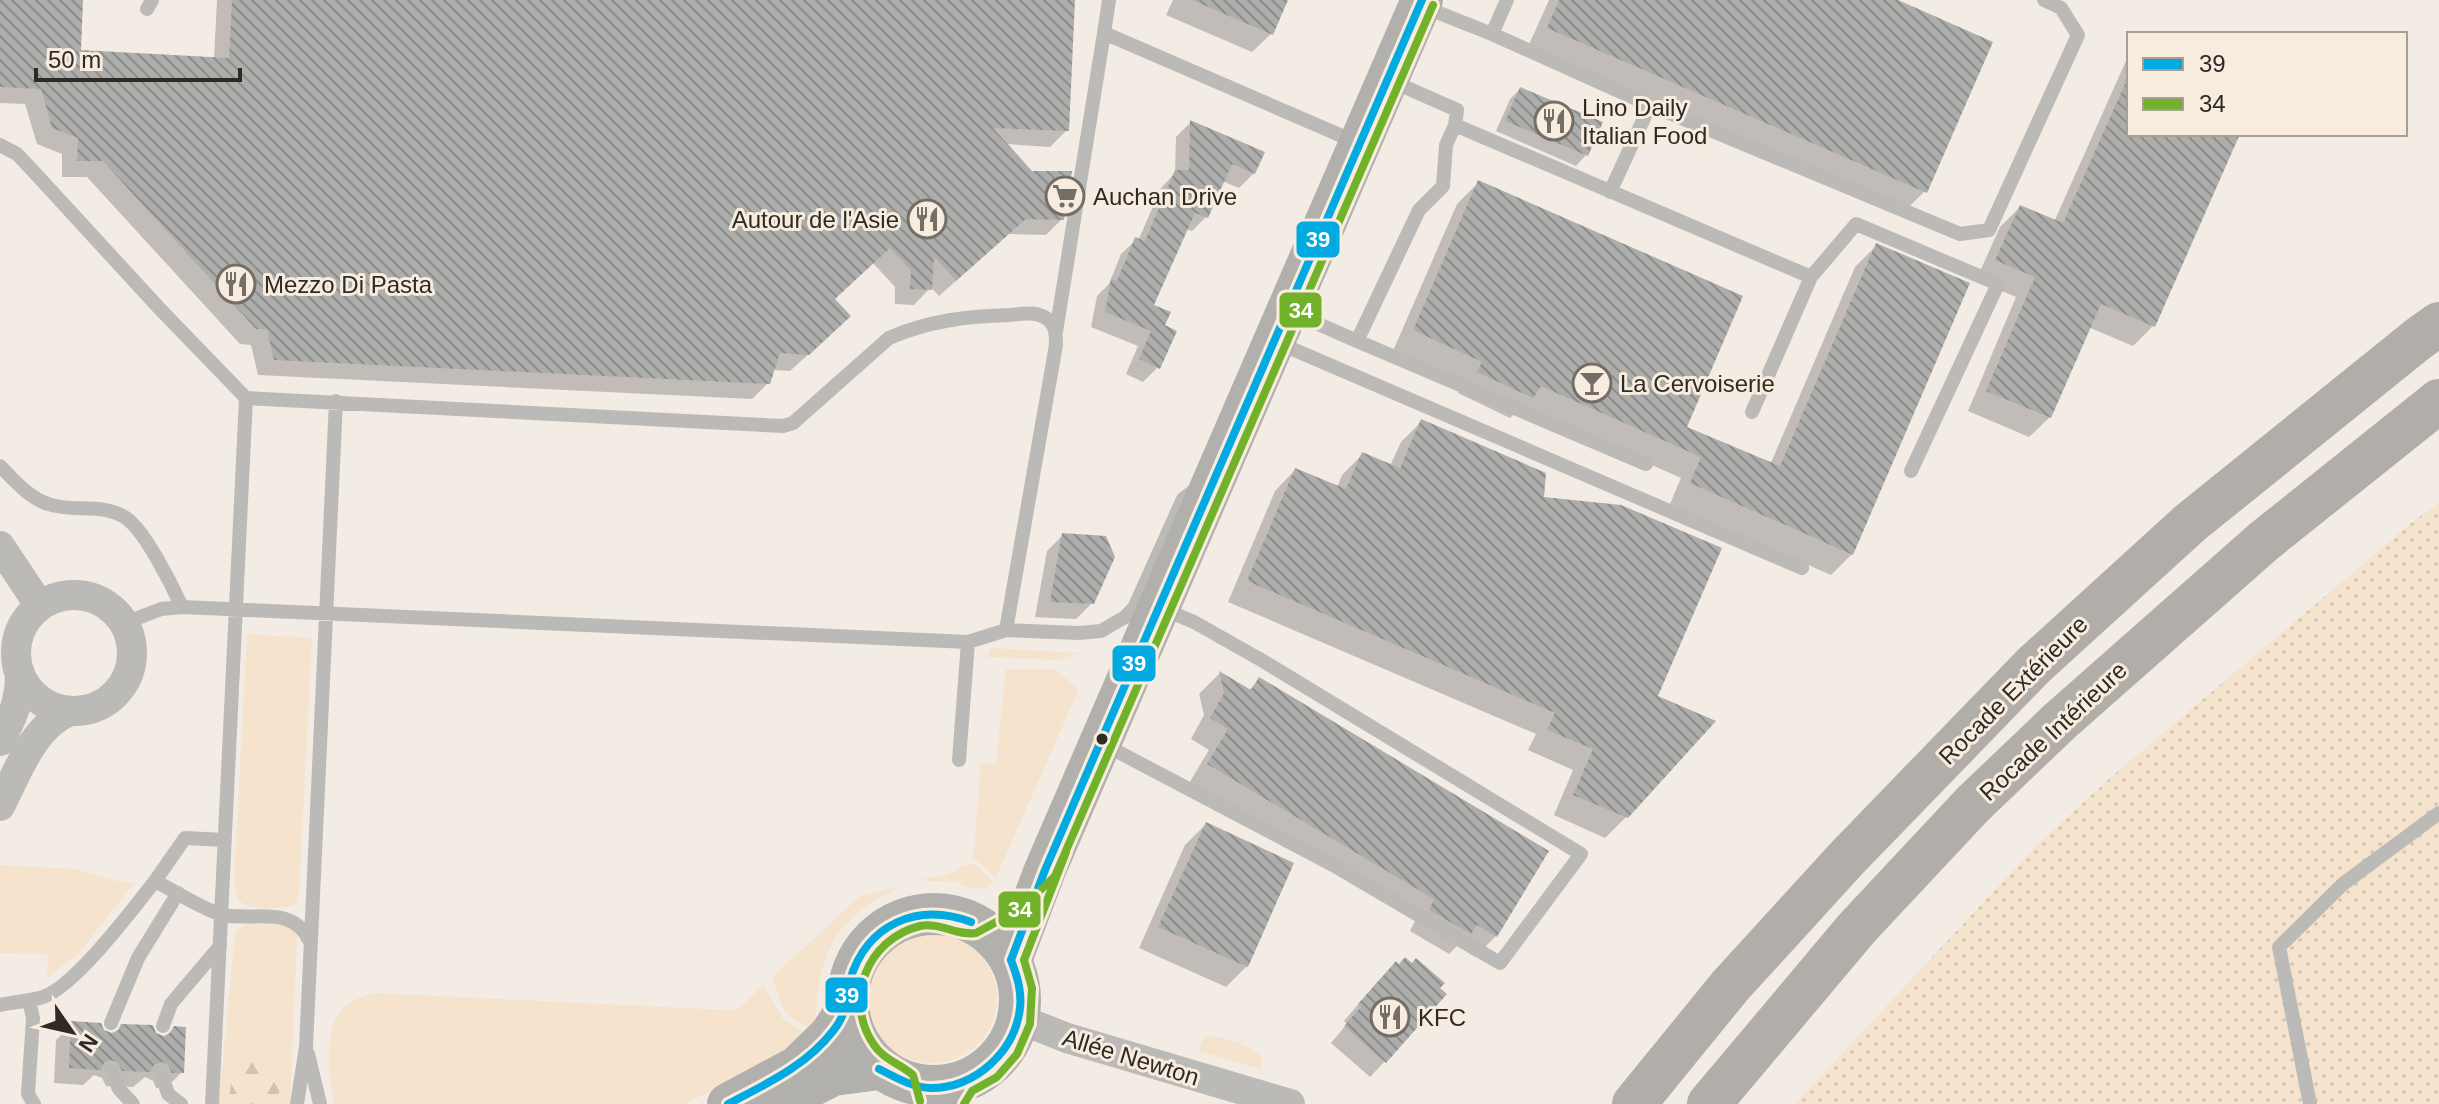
<svg xmlns="http://www.w3.org/2000/svg" width="2439" height="1104" font-family="Helvetica,sans-serif">
<style>
.green{fill:#f5e3cd}
.forest{fill:url(#forest-firs)}
.park{fill:url(#park-dots)}
.shadow{fill:#0003}
.building{fill:url(#building-back-hatch)}
.lines{fill:none;stroke-linecap:round;stroke-linejoin:round}
.lane{stroke:#bcbab7;stroke-width:14}
.street{stroke:#bcbab7;stroke-width:30}
.secondary{stroke:#b2b0ac;stroke-width:42}
.highway{stroke:#b1ada9;stroke-width:44}
.bus-1-casing{stroke:#f8ecdf;stroke-width:14}
.bus-2-casing{stroke:#f8ecdf;stroke-width:14}
.bus-1{stroke:#02aae1;stroke-width:8}
.bus-2{stroke:#72b12a;stroke-width:8}
.bus-dot{fill:#2e2a25;stroke:#f8ecdf;stroke-width:3}
.labels{text-anchor:middle;dominant-baseline:central;stroke-width:6;stroke-linejoin:round;paint-order:stroke}
.poi-label{font-size:24px;fill:#2e2a25;stroke:#f8ecdf;text-anchor:start}
.street-label{font-size:24px;fill:#2e2a25;stroke:#f8ecdf}
.line-badge{stroke:#f8ecdf;stroke-width:3}
.badge-label{font-size:22px;text-anchor:middle;font-weight:bold;fill:#fff}
</style>
<defs>
<pattern id="forest-firs" width="22" height="20" patternUnits="userSpaceOnUse" patternTransform="scale(2)"><rect width="22" height="20" fill="#f5e3cd"/><path d="M5 1l3.5 6h-7zM16 11l3.5 6h-7z" fill="#d2c3b0"/></pattern>
<pattern id="park-dots" width="8" height="8" patternUnits="userSpaceOnUse" patternTransform="scale(2)"><rect width="8" height="8" fill="#f5e3cd"/><path d="M2 2h.1M6 6h.1" fill="none" stroke="#d2c3b0" stroke-width="1.8" stroke-linecap="round"/></pattern>
<pattern id="building-back-hatch" width="6" height="6" patternUnits="userSpaceOnUse" patternTransform="scale(2)"><rect width="6" height="6" fill="#adaeac"/><path d="M-1 5l2 2M0 0l6 6M5-1l2 2" fill="none" stroke="#8d8e8c"/></pattern>
</defs>
<rect width="100%" height="100%" fill="#f2ece5"/>
<path class="green" d="M247,634L312,638L299,892L297,903C286,910 249,911 240,901C236,896 235,888 234,882Z
M991,648L1080,653L1058,660L987,657Z
M1006,669H1054L1079,689L996,877L973,858L981,763L996,764Z
M972,864L980,868L993,883L985,889L961,886V882L925,881L923,879C937,877 953,876 963,865Z
M0,865L75,869L116,881L134,883L79,953L47,978L48,954L0,953Z
M901,886C853,910 829,930 819,985C816,1000 819,1014 810,1028C780,1015 782,1005 772,977L860,896Z
M248,923L286,926L294,930L297,936L290,1104H219L235,932Z
M867 998a65 65 0 1 1 130 0a65 65 0 1 1-130 0Z
M764,985L783,1019L805,1033L795,1043L759,1068L684,1104H335C330,1089 329,1075 329,1059C329,1022 337,1001 376,993L728,1010L739,1008Z
M1209,1036C1226,1037 1250,1046 1262,1057V1070L1199,1051L1202,1041Z"/>
<path class="forest" d="M256,1058L269,1061L268,1070L282,1075L277,1104H229L231,1081Z"/>
<path class="park" d="M2439,503V1104H1795L2036,846L2110,778L2414,521Z"/>
<path class="shadow" d="M0,0H81L79,52L214,59L217,0H1073L1067,130L1050,147L1006,144L1062,219L1046,235L1008,234L939,296L931,287L914,305L895,304V287L873,263L833,299V332L790,371L773,370L768,383L752,399L258,375L251,345L240,344L87,177H62V154L37,144L25,104L0,103Z
M1173,0H1285L1271,34L1252,52L1166,15Z
M1549,0H1893L1925,191L1904,212L1527,49Z
M2129,54V134H2238L2153,326L2133,346L2088,327L2050,417L2029,437L1968,411L2016,297L1976,280L2000,227L2020,207L2054,222Z
M1520,89L1586,155L1576,166L1496,131L1510,99Z
M1190,123L1254,173L1239,188L1222,181L1206,217L1192,231L1186,229L1152,306L1162,326L1158,367L1143,382L1126,374L1138,346L1091,327L1097,296L1109,284L1121,254L1136,240L1138,241L1161,188L1175,173L1176,137Z
M1478,183L1685,428L1770,465L1855,267L1876,246L1852,554L1831,575L1670,504L1681,478L1521,407L1510,418L1458,393L1463,383L1393,351L1457,204Z
M1422,421L1542,499L1656,697L1626,817L1605,838L1554,815L1573,770L1528,750L1536,734L1228,602L1275,491L1295,470L1337,488L1342,475L1363,454L1390,466L1401,442Z
M1063,535L1092,603L1076,619L1035,617L1047,551Z
M1219,674L1248,691L1259,680L1496,936L1475,957L1457,946L1449,954L1410,931L1415,921L1188,785L1209,750L1191,739L1204,715L1199,694Z
M1206,824L1247,966L1226,987L1139,948L1185,845Z
M1380,979L1385,1061L1370,1077L1331,1043L1347,1024L1344,1021Z
M72,1024L112,1035H154L164,1038L174,1028L182,1072L166,1088H156L153,1081L145,1077L133,1087L106,1086L102,1078L94,1075L83,1085L54,1083L56,1040Z"/>
<path class="building" d="M0,0H83L81,50L229,58L232,0H1075L1069,131L993,128L1032,171H1072L1064,220L1026,219L956,281L934,256L932,290L910,289L911,270L890,248L835,299L851,316L809,355L780,353L770,384L274,360L267,329H256L103,161H77L78,138L52,128L41,89L0,87Z
M1192,0H1288L1273,35Z
M1559,0H1898L1993,42L1927,193L1547,28Z
M2129,75V134H2240L2155,327L2101,304L2051,418L1986,391L2035,277L1995,260L2020,205L2063,223Z
M1520,87L1603,122L1588,156L1505,121Z
M1190,120L1265,152L1255,174L1232,164L1208,218L1195,213L1154,305L1171,312L1165,325L1177,331L1160,369L1139,359L1151,331L1105,312L1111,279L1117,281L1135,237L1145,241L1175,170H1189Z
M1478,180L1743,296L1687,427L1780,466L1876,243L1970,283L1853,555L1690,483L1701,457L1541,386L1533,398L1477,372L1482,362L1413,330Z
M1421,419L1546,473L1544,497L1621,505L1722,548L1658,696L1716,721L1628,818L1573,795L1593,749L1547,730L1555,713L1247,581L1295,468L1346,489L1362,452L1400,468Z
M1062,533L1106,536L1115,557L1094,604L1050,602Z
M1219,671L1251,690L1259,677L1549,851L1497,937L1477,925L1471,934L1429,910L1434,899L1207,764L1228,729L1210,718L1224,693Z
M1206,822L1294,863L1248,967L1158,927Z
M1405,957L1412,963L1416,958L1445,983L1440,988L1447,994L1386,1063L1344,1026L1361,1007L1358,1004L1381,978L1396,961L1399,964Z
M71,1021L101,1023L104,1030L112,1033L118,1030L121,1024L153,1025L156,1033L164,1036L170,1033L174,1026L186,1027L184,1073H172L168,1065L162,1062L154,1065L151,1072L122,1071L118,1063L111,1060L104,1063L101,1070L69,1068Z"/>
<g class="lines">
<path class="lane" d="M1109,0L1104,33L1356,142
M1424,7L1492,34L1650,105L1960,234L1989,230L2078,35L2061,8L2044,0
M147,9L152,0
M1492,34L1507,0
M1455,125L1811,277L1752,412
M0,145L17,154L34,172L159,308L246,398L783,426L793,423L889,338C928,321 967,316 1010,315C1022,314 1035,311 1046,318C1056,325 1056,334 1056,345L1006,630
M1610,192L1650,105
M1811,277L1856,224L1998,284L1911,471
M1291,312L1357,341L1419,210L1443,186L1446,145L1455,125L1457,110L1389,80
M1056,332L1104,33
M1357,341L1646,464
M1276,342L1802,568
M0,466C14,480 29,498 48,504C73,513 103,502 126,518C145,531 172,585 182,607
M125,623L161,609L182,607L968,642L1006,630L1079,633L1101,631L1125,617L1134,608L1183,499L1196,489
M1105,745L1333,865L1500,963L1581,854L1263,661L1194,622L1163,609
M959,760L968,642
M155,881L185,838L225,840
M29,1000L33,1018L28,1094L34,1104
M0,1005C14,1002 30,1001 43,997C75,986 133,909 155,881C171,889 207,912 223,915C255,921 292,905 309,940
M111,1023L138,958L178,893
M163,1026L171,1004L220,946
M308,1054L320,1104
M111,1070L119,1089L133,1104
M161,1072L168,1094L181,1104
M212,1104L246,398
M297,1104L306,1047L336,401
M2310,1104L2279,947L2343,884L2439,813"/>
<path class="street" d="M0,546L40,606
M16 653a58 58 0 1 1 116 0a58 58 0 1 1-116 0Z
M0,741C13,716 20,701 20,673
M0,806C18,772 32,727 70,711
M1019,1019L1067,1038L1290,1104"/>
<path class="secondary" d="M848 1000a86 86 0 1 1 172 0a86 86 0 1 1-172 0Z
M1011,960L1045,870L1422,0
M780,1102L833,1075L879,1069
M728,1104L797,1067L830,1035L847,1009"/>
<path class="highway" d="M1634,1104L1731,985L1847,858L2033,666L2190,523L2418,339L2439,324
M1709,1104L1857,928L1973,804L2060,721L2264,541L2439,401"/>
<defs>
<path id="bus-1" d="M1011,960L1045,870L1422,0
M879,1069C895,1077 913,1088 931,1088C975,1088 1015,1052 1020,1008C1022,991 1017,976 1011,960
M728,1104C766,1084 806,1066 833,1031C849,1011 843,1002 850,980C867,924 917,902 971,922"/>
<path id="bus-2" d="M920,1101L913,1075C900,1064 883,1059 874,1045C843,1000 867,939 920,926C940,922 957,936 976,933L1022,908L1055,876L1433,5
M964,1104L972,1091L997,1077L1017,1054L1030,1024L1032,988L1024,960L1066,852"/>
</defs>
<use href="#bus-1" class="bus-1-casing"/>
<use href="#bus-2" class="bus-2-casing"/>
<use href="#bus-1" class="bus-1"/>
<use href="#bus-2" class="bus-2"/>
</g>
<defs>
<symbol id="restaurant-ring" viewBox="-11 -11 22 22"><circle r="9.5" fill="#f8ecdf" stroke="#736e68" stroke-width="1.5"/><path d="M-5-6h1v4h1v-4h1v4h1v-4h1v5L-1.5 .5V6h-2V.5L-5-1ZM5-6V6H3V1.5H1.5Q1.5-4 5-6Z" fill="#736e68"/></symbol>
<symbol id="supermarket-ring" viewBox="-11 -11 22 22"><circle r="9.5" fill="#f8ecdf" stroke="#736e68" stroke-width="1.5"/><path d="M-6-5.5h2.5l.6 2H6L4.5 2H-2.5L-4.4-4H-6ZM-1.5 3.2a1.3 1.3 0 1 0 .1 0ZM3 3.2a1.3 1.3 0 1 0 .1 0Z" fill="#736e68"/></symbol>
<symbol id="bar-ring" viewBox="-11 -11 22 22"><circle r="9.5" fill="#f8ecdf" stroke="#736e68" stroke-width="1.5"/><path d="M-6-5H6L.8 .8V4.5H3.5V6h-7V4.5H-.8V.8Z" fill="#736e68"/></symbol>
</defs>
<g fill-rule="evenodd">
<use href="#restaurant-ring" x="1532" y="99" width="44" height="44"/>
<use href="#supermarket-ring" x="1043" y="174" width="44" height="44"/>
<use href="#restaurant-ring" x="905" y="197" width="44" height="44"/>
<use href="#restaurant-ring" x="214" y="262" width="44" height="44"/>
<use href="#bar-ring" x="1570" y="361" width="44" height="44"/>
<use href="#restaurant-ring" x="1368" y="995" width="44" height="44"/>
</g>
<circle class="bus-dot" cx="1102" cy="739" r="7"/>
<g class="labels">
<g class="poi-label">
<text x="1582" y="107">Lino Daily<tspan x="1582" dy="28">Italian Food</tspan></text>
<text x="1093" y="196">Auchan Drive</text>
<text x="899" y="219" text-anchor="end">Autour de l'Asie</text>
<text x="264" y="284">Mezzo Di Pasta</text>
<text x="1620" y="383">La Cervoiserie</text>
<text x="1418" y="1017">KFC</text>
</g>
<g class="street-label">
<text transform="translate(2013 690) rotate(-45)">Rocade Extérieure</text>
<text transform="translate(2053 731) rotate(-43)">Rocade Intérieure</text>
<text transform="translate(1131 1057) rotate(17)">Allée Newton</text>
</g>
</g>
<g class="line-badge">
<rect x="1295" y="220" width="46" height="39" rx="8" fill="#02aae1"/>
<rect x="1278" y="291" width="45" height="38" rx="8" fill="#72b12a"/>
<rect x="1111" y="644" width="46" height="39" rx="8" fill="#02aae1"/>
<rect x="997" y="890" width="45" height="39" rx="8" fill="#72b12a"/>
<rect x="824" y="976" width="45" height="38" rx="8" fill="#02aae1"/>
</g>
<g class="badge-label">
<text x="1318" y="247">39</text>
<text x="1301" y="318">34</text>
<text x="1134" y="671">39</text>
<text x="1020" y="917">34</text>
<text x="847" y="1003">39</text>
</g>
<rect x="2127" y="32" width="280" height="104" fill="#f8ecdf" stroke="#a79e95" stroke-width="2"/>
<rect x="2143" y="58" width="40" height="12" fill="#02aae1" stroke="#a79e95" stroke-width="2"/>
<text x="2199" y="72" font-size="24" fill="#2e2a25">39</text>
<rect x="2143" y="98" width="40" height="12" fill="#72b12a" stroke="#a79e95" stroke-width="2"/>
<text x="2199" y="112" font-size="24" fill="#2e2a25">34</text>
<g transform="translate(72 1032) rotate(124)" stroke="#f8ecdf" stroke-width="6" paint-order="stroke">
<path d="M0-6L14 30L0 20L-14 30Z" fill="#2e2a25"/>
<text y="-12" font-size="22" font-weight="bold" text-anchor="middle" fill="#2e2a25">N</text>
</g>
<path d="M36 68v12h204v-12" fill="none" stroke="#2e2a25" stroke-width="4"/>
<text x="48" y="68" font-size="24" fill="#2e2a25" stroke="#f8ecdf" stroke-width="6" paint-order="stroke">50 m</text>
</svg>
